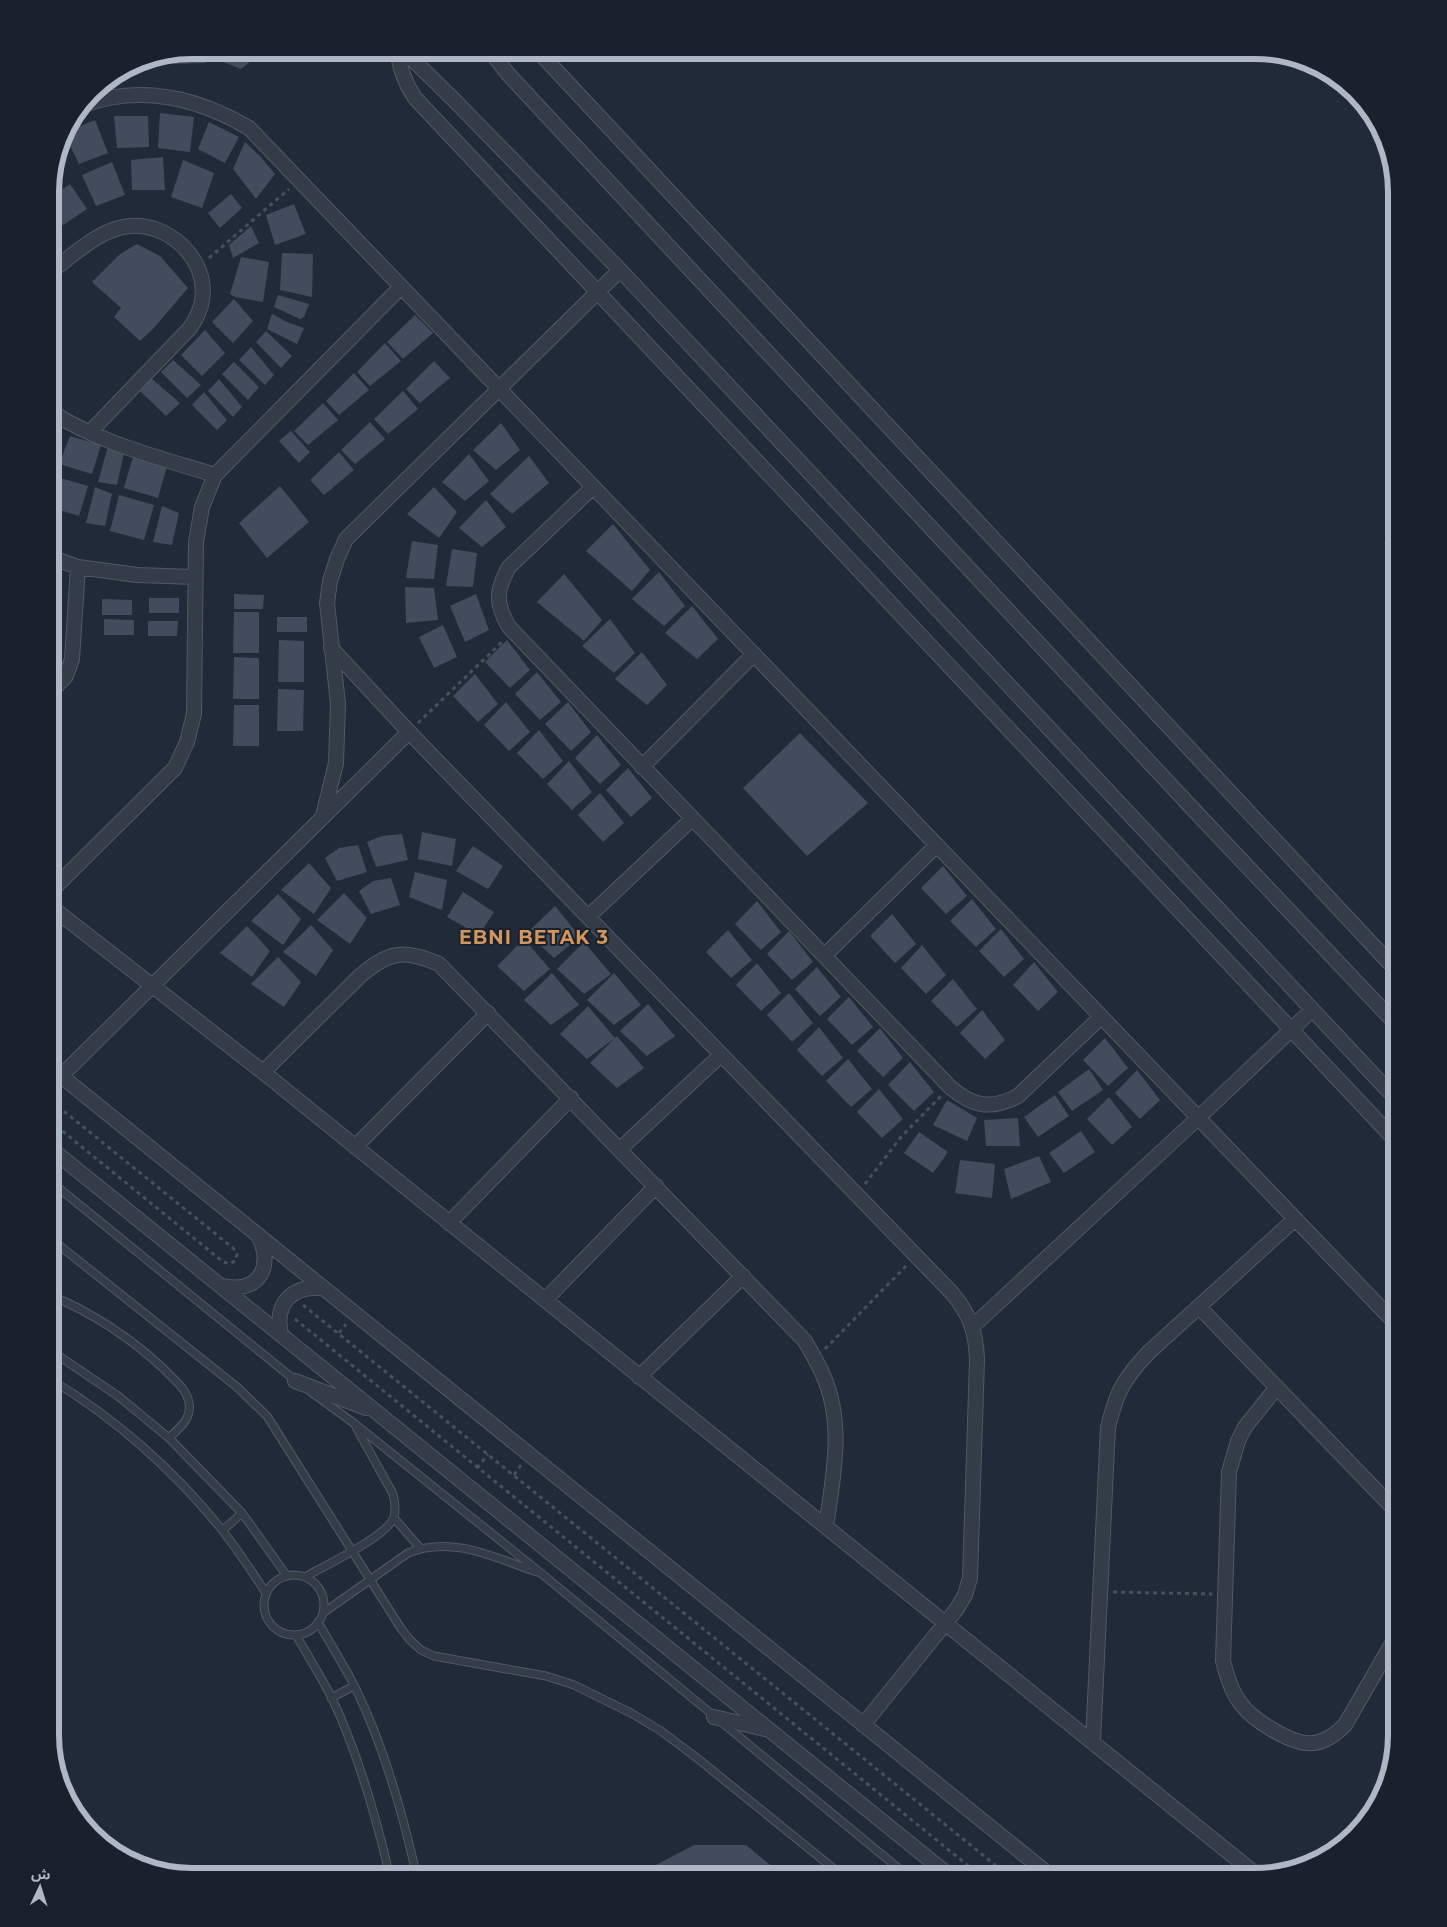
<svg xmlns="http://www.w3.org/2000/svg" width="1447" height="1927" font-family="Montserrat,'Noto Sans Arabic',sans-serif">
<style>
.building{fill:#424c5d}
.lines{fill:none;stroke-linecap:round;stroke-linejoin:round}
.lane-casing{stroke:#525966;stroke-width:9}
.street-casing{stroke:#525966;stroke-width:16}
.path{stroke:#425458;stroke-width:3;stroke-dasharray:4 4;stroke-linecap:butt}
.lane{stroke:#343c48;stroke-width:7}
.street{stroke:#343c48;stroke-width:14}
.labels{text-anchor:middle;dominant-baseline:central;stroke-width:4;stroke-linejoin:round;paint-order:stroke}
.district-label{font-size:19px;font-weight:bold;letter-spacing:1px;fill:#d1955e;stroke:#1a212d}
.rim{fill:none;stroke:#afb6c5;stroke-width:6}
</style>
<rect width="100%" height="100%" fill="#212a38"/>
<path class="building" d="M192,50H204L205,63L174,64L169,54Z
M214,50H261L255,58L241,69L216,59Z
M160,113L194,117L190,152L158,148Z
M114,116H148L149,147L117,148Z
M95,120L108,153L79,164L64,133Z
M209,122L239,137L225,163L198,149Z
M245,142L260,156L275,174L256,199L233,169Z
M163,157L165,190H132L131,160Z
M183,160L214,173L202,208L171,197Z
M112,162L125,195L96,206L82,175Z
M70,184L87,209L60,227L50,213V198Z
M231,194L242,208L220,228L208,213Z
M294,204L306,234L275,245L266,215Z
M251,226L259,243L233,258L229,245Z
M137,244L160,256L188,288L153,329L140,341L114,317L121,308L92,282L120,254Z
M282,253L313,254L312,297L280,290Z
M241,257L269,262L263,302L235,297L230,294Z
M278,295L309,304L304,317L300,319L274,307Z
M234,299L253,321L233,343L212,322Z
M272,314L287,322L304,328L297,344L267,329Z
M415,315L433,333L403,359L387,342Z
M205,330L225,353L202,376L181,355Z
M266,331L292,356L281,368L256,342Z
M385,343L401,361L370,386L357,372Z
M251,347L274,375L265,385L239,360Z
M173,360L201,385L187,398L161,372Z
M434,361L450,378L420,403L406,389Z
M234,362L259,387L248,400L222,374Z
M354,373L369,390L339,415L326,401Z
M151,378L180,403L166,416L139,390Z
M219,379L242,407L233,417L208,391Z
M403,391L418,409L388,434L374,419Z
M204,392L227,420L217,430L192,405Z
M323,403L338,420L308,445L294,431Z
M370,422L385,439L355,464L341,450Z
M501,423L520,450L496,470L473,450Z
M291,431L310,452L299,463L279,441Z
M70,436L101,445L92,474L59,464Z
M108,446L124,453L117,485L98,482Z
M339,452L354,470L324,495L310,480Z
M134,453L168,463L158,498L124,488Z
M469,454L489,481L465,501L442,482Z
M529,456L549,483L512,514L490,494Z
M57,477L88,486L79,516L50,507V495Z
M280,486L309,522L267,558L239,523Z
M95,487L112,494L105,526L86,523Z
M434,487L457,512L439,538L407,514Z
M119,495L154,505L144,540L110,531Z
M486,500L506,527L482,547L459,528Z
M162,506L179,513L172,545L153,542Z
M613,524L650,570L632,591L586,551Z
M1397,532V558L1384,543Z
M412,541L438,545L434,579L406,578Z
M452,549L477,553L473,587L446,586Z
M659,572L685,606L664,626L632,599Z
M564,574L602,620L584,641L537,602Z
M405,587L434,588L438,620L406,623Z
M234,594L264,595L263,609H234Z
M476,594L489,630L465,642L450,606Z
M149,598H179V613H149Z
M102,599L132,600V615H102Z
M692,606L718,639L697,659L665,633Z
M234,612H259V653H233Z
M277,617H307V632H277Z
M104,619L134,620V635H104Z
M610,619L635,653L614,673L582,646Z
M148,621H178L177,636H148Z
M443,625L457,657L434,668L419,637Z
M279,640L304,641V682H278Z
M507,640L530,670L510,688L485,662Z
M642,652L667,685L647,705L615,679Z
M234,657L259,658V699H233Z
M537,672L561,702L540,720L515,694Z
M475,674L498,704L478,722L453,696Z
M278,689L304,690L303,731H277Z
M506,702L530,732L509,751L484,725Z
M568,702L591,732L571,751L545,724Z
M234,705H259V746H233Z
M539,730L563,761L543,779L517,753Z
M800,733L868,803L807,856L743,788Z
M597,735L621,765L600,784L575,758Z
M569,761L592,792L572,810L547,784Z
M628,768L652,798L631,817L606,790Z
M600,793L624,823L603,842L578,815Z
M422,832L456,839L452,866L418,859Z
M402,834L408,860L376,867L367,842L382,836Z
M358,845L367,872L337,881L325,858L339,848Z
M473,846L503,866L488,889L456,871Z
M309,863L331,888L314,914L281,890Z
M943,866L967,896L946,914L921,888Z
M415,872L447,880L442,910L409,897Z
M391,878L400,905L371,914L359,891L373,881Z
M463,892L494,912L479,935L447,917Z
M344,893L367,918L350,944L317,920Z
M278,894L301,919L283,945L251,921Z
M972,899L996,929L976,947L950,921Z
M757,901L781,932L761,950L735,924Z
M555,906L580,937L554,958L527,933Z
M892,914L916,944L895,963L870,936Z
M311,925L333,950L316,976L283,952Z
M247,926L270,951L252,977L220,953Z
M1001,929L1024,959L1004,977L979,951Z
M728,930L752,960L731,978L706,952Z
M789,931L813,962L792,980L767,954Z
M524,939L550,969L524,991L497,966Z
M584,942L611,974L584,994L557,969Z
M922,945L946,975L926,994L901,968Z
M278,957L301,982L284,1007L251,984Z
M1034,962L1058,992L1038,1011L1013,985Z
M757,963L781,993L761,1011L736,985Z
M817,967L841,997L820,1016L795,989Z
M552,973L579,1005L551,1025L524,1000Z
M614,973L641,1005L614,1025L587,1000Z
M953,979L977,1009L957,1027L931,1001Z
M789,993L813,1023L792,1042L767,1015Z
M849,997L873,1027L852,1045L827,1019Z
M648,1004L675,1036L647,1056L620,1031Z
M588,1006L615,1038L587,1059L560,1034Z
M982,1010L1005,1040L985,1059L960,1033Z
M819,1027L843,1058L822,1076L797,1050Z
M880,1028L903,1058L883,1077L857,1051Z
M617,1036L644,1068L617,1088L590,1063Z
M1105,1038L1128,1068L1108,1086L1083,1060Z
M848,1059L872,1089L851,1107L826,1081Z
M910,1062L934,1092L914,1111L888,1085Z
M1089,1069L1103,1090L1072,1111L1058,1092Z
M1137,1070L1160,1100L1140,1119L1115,1093Z
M879,1089L903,1119L882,1138L857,1112Z
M1055,1095L1069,1116L1038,1137L1024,1117Z
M1109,1097L1132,1127L1112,1145L1087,1119Z
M947,1100L977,1118L967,1141L933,1125Z
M1018,1118L1020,1146H986L984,1120Z
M1081,1131L1095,1152L1064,1173L1049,1153Z
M919,1132L948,1152L933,1173L904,1153Z
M1039,1156L1051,1182L1011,1199L1004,1169Z
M960,1160L995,1164L992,1198L955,1193Z
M694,1845H746L785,1877H633Z"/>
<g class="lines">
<defs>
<path id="lane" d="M50,1181L296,1381
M50,1238L237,1387L267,1416L400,1627L410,1640L421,1650L434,1656L546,1676L574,1685L631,1713L661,1731L697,1758L844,1877
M50,1295C93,1313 131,1338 165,1370C174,1380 187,1389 189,1403C192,1419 179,1428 169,1438
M50,1350L118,1396L169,1438L242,1513L287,1576
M50,1379C115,1418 175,1471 222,1530C238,1550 252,1572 266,1593
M311,1392L355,1424L542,1574L909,1877
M394,1518L420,1548
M223,1530L242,1513
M264 1605a30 30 0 1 1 60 0a30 30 0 1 1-60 0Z
M305,1577C324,1566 388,1536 394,1517C396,1509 395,1502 393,1494L356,1427
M323,1613L408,1553C452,1535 495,1558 537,1572
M318,1622C330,1643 343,1664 354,1685C384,1746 402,1811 417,1877
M296,1635C308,1656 321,1677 332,1698C359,1756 376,1816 390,1877
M331,1698L354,1686"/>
<path id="street" d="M398,50C399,69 405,83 415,98L1397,1142
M403,50L454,100L620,270L1397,1100
M489,50L509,75L1191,807L1397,1025
M537,50L1397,971
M83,105C142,84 198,98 249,128L1397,1325
M50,272C74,255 99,229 129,226C168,222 209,259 202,300C201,310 196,319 190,328L90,432
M50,411C98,443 161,458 215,475
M593,487L509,567C496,590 495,603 509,627L950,1087C973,1107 991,1110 1018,1096L1101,1017
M50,557L78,567L137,575L195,577
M331,648L409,732L952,1293C970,1315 976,1331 977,1360L970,1578L965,1595L956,1610L863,1725
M50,693L66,676L72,659L78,567
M642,767L754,654
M323,816L336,763L338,704L327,603L330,581L337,559L346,539L620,270
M50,892L175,768L187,742L194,714L196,542L202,507L215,475L401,287
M50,906L263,1072L1258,1876
M588,917L692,819
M824,956L937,845
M50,1067L1052,1877
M263,1072L360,976C389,951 404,949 439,964L805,1341C811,1352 818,1363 823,1375C845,1424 833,1477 826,1527
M61,1076L409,732
M355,1147L488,1013
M50,1148L951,1877
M620,1149L721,1055
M449,1223L571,1098
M223,1286C258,1294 274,1267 259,1237
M545,1300L656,1186
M1199,1307L1397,1512
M973,1326L1198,1118L1312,1010
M281,1334C274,1303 292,1286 322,1288
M639,1377L743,1276
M295,1381L366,1408
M1277,1387L1245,1427L1238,1441L1229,1472L1223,1661C1227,1676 1231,1691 1241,1704C1249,1715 1261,1723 1273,1730C1302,1747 1320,1750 1345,1725L1397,1635
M714,1717L765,1729
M1093,1742L1108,1427C1117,1391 1123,1380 1148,1353L1295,1219"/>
</defs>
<use href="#lane" class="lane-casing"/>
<use href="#street" class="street-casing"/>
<path class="path" d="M209,258L289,189
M50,446L58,432
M418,723L504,640
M50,1121L222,1261L229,1264L235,1261L237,1254L233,1248L50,1100
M865,1184L901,1137L941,1096
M303,1305L1010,1877
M295,1319L982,1877
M339,1333L346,1324
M825,1349L906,1266
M477,1468L488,1454
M514,1475L521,1465
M1113,1592L1212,1594"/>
<use href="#lane" class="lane"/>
<use href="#street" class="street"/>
</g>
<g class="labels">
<g class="district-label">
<text x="534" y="937">EBNI BETAK 3</text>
</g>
</g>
<path d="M0 0H1447V1927H0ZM192 59H1255A133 133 0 0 1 1388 192V1735A133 133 0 0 1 1255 1868H192A133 133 0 0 1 59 1735V192A133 133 0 0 1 192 59Z" fill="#1a212d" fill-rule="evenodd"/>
<path class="rim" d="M192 59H1255A133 133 0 0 1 1388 192V1735A133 133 0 0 1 1255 1868H192A133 133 0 0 1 59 1735V192A133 133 0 0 1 192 59Z"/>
<g transform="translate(40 1887) rotate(4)" stroke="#1a212d" stroke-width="4" paint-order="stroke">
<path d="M0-4L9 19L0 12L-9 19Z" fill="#afb6c5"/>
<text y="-8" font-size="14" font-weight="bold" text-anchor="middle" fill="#afb6c5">ش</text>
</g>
</svg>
